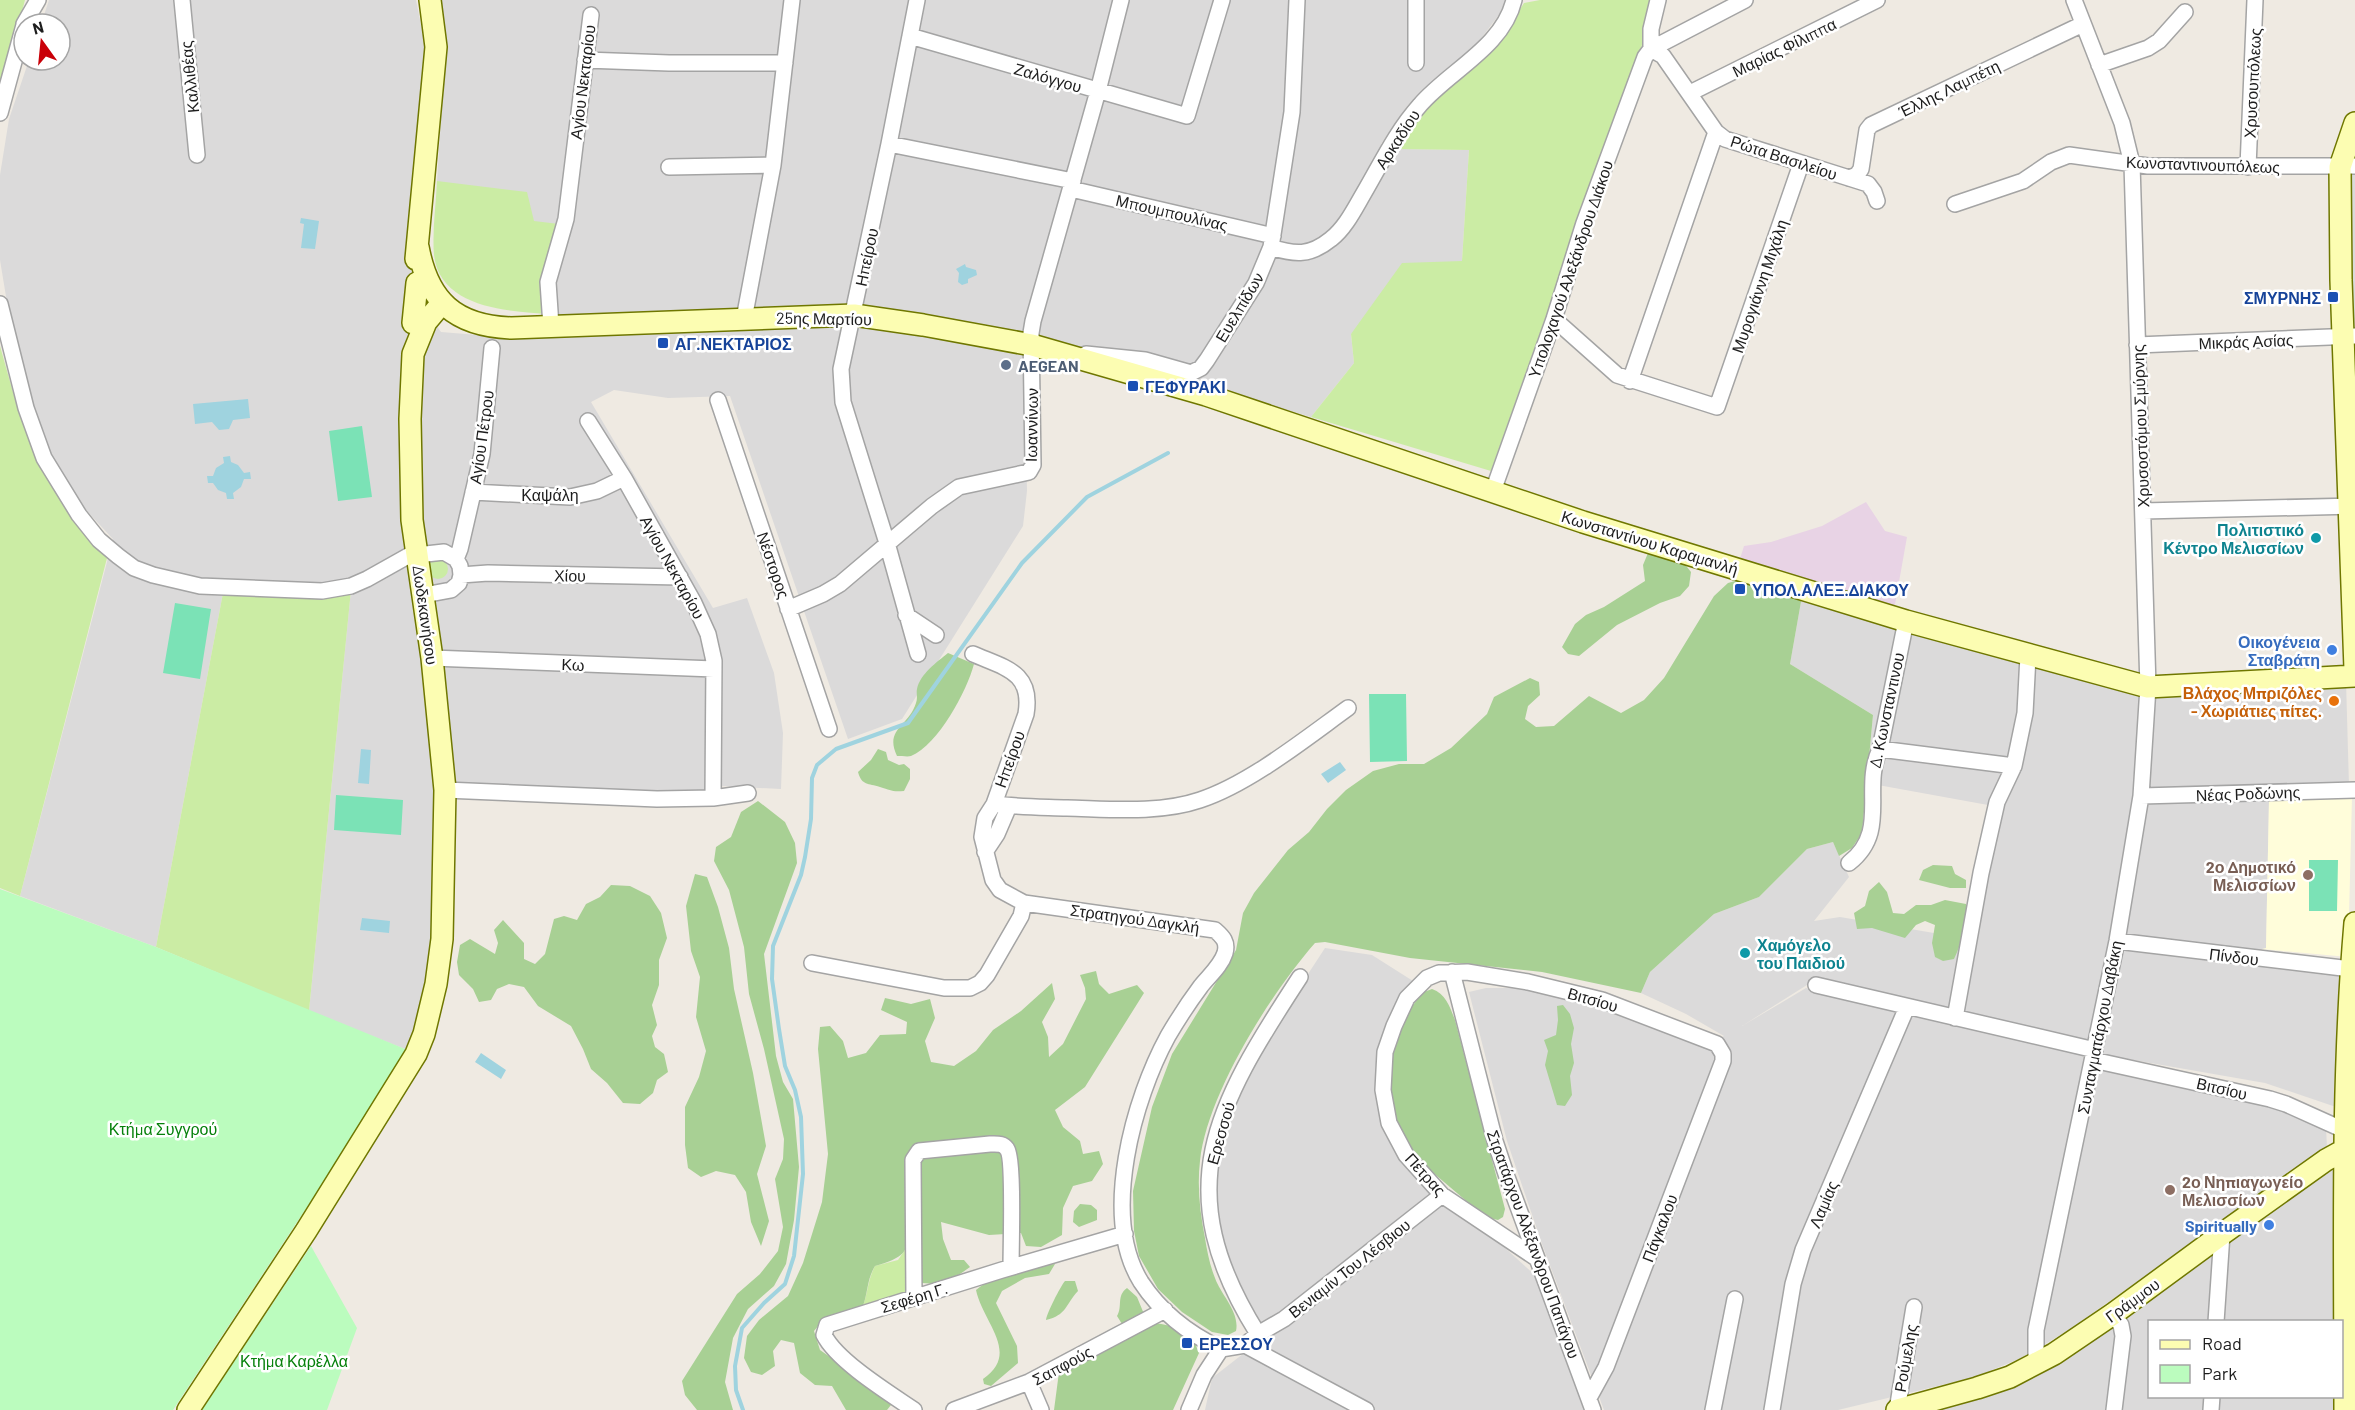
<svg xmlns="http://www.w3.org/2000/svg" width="2355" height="1410" font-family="Barlow,sans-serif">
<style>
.residential{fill:#dbdada}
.industrial{fill:#e8d3e5}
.education{fill:#fffdda}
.grass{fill:#cbeca4}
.forest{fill:#a8d094}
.park{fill:#bbfcbe}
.pitch{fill:#7be2b6}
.water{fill:#9fd3df}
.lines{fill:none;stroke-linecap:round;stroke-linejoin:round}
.stream{stroke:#9fd3df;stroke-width:4}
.street-casing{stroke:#a4a4a4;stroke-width:18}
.secondary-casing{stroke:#6f7700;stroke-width:24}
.street{stroke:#fff;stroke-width:15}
.secondary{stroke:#fcfdb2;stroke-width:21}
.transit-dot{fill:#1a4fb4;stroke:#fff;stroke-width:2}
.service-dot{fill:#5c6f8a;stroke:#fff;stroke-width:2}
.culture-dot{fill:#0f9aa8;stroke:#fff;stroke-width:2}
.shop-dot{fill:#3f7fe0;stroke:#fff;stroke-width:2}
.food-dot{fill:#e8710a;stroke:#fff;stroke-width:2}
.education-dot{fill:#8d6e63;stroke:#fff;stroke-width:2}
.labels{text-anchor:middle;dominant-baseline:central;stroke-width:5;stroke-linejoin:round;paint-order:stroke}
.street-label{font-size:16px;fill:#1d1d1d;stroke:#fff}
.transit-label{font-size:16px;font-weight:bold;fill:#164399;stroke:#fff;text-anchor:start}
.service-label{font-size:16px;font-weight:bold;fill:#4e5e75;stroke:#fff;text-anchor:start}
.culture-label{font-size:16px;font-weight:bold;fill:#0d838f;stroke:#fff;text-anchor:end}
.shop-label{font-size:16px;font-weight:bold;fill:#366cbe;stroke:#fff;text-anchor:end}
.food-label{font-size:16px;font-weight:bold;fill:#c56008;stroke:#fff;text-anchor:end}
.education-label{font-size:16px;font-weight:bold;fill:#785e54;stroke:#fff;text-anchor:end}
.park-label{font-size:16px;fill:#06800b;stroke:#fff}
</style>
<rect width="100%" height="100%" fill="#efeae2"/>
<path class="residential" d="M49,0H416L424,40V81L410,259L414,292L441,332L478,335L838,324L1024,351L1027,491L1023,526L902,719L848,739L730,396L668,398L614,390L591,402L713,608L747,598L774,673L783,733L781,789L721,786L707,792L441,784L437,939L410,1051L309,1011L351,590L223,593L156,947L20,896L113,539L83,507L50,454L31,401L12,333L0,260V175L9,119L29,60H60V24H41Z
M439,0H1510L1477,44L1408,105L1381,144L1396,149L1469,150L1462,261L1351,334L1354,363L1311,417L1081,348L934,318H557L534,221L437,181L444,74L445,26Z
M2355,136V475L2347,169Z
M1802,596L2140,691L2346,681L2349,786L2266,787L2265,800L2269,801L2266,949H2262L2260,958L2344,970L2336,1107L2265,1083L2099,1054L1818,978L1742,1026L1806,988L2080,1053L2088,1062L2276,1105L2326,1127L2327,1148L2070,1329L2026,1356L1975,1377L1838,1410H1604L1542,1244L1507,1141L1469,992L1486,988H1521L1611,1003L1714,1042L1724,1036L1686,1014L1641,993L1650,972L1714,914L1759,897L1807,849L1833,842L1849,877L1814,921L1840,917L1975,940L1999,807L1867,783L1873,715L1790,664Z
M1325,948L1372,955L1413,981L1400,1004L1376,1082L1380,1120L1394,1148L1438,1199L1504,1247L1537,1277L1588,1410H1205L1212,1378L1266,1336L1233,1277L1217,1228L1212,1195L1216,1160L1239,1089L1278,1020Z
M2336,1168L2334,1321L2150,1322V1396L2334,1397V1410H1915L1991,1390L2218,1248Z"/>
<path class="industrial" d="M1866,502L1885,531L1907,537L1894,610L1738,565L1744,546L1771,542L1822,526Z"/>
<path class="education" d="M2352,796L2348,957L2262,949L2266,948L2269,800Z"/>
<path class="grass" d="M0,0H25L0,95Z
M1540,0H1655L1647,31L1491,471L1311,417L1354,363L1351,334L1402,263L1462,261L1469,150L1396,149L1435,99L1493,51L1524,3Z
M437,181L527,192L534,221L559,224L546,314C505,311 440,307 434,255C432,231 436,205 437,181Z
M0,346L20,417L51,482L107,558L20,896L0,888Z
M428 569a10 10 0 1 1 20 0a10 10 0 1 1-20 0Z
M351,590L309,1011L156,947L223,593Z
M909,1244L910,1292L863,1306C868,1292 868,1279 875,1266L898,1260Z"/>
<path class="forest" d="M1648,553L1683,562L1691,572L1689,586L1680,596L1660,603L1617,625L1579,656L1568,654L1562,647L1575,624L1586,615L1604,607L1645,581L1643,565Z
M1749,577L1802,596L1790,664L1873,715L1862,833L1852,848L1839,856L1833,842L1807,849L1759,897L1714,914L1650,972L1641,993L1542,972L1410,958L1325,942L1315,943C1271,993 1207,1094 1200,1161C1197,1187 1200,1213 1205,1238C1207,1251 1210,1266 1215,1278C1221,1295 1240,1312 1236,1331L1228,1335L1212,1332L1182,1312L1158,1289L1139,1256L1134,1231L1133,1191L1152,1107L1172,1054L1236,950L1243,913L1254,893L1288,850L1309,832L1327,809L1346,790L1373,771L1399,764H1424L1451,748L1487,714L1494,697L1530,678L1539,682L1540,695L1528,706L1525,719L1536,727L1554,726L1589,696L1621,713L1644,700L1664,678L1714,596L1728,583Z
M948,653L974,664C967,691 938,745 911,756C908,757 902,756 897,756C884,729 909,726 916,703C918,698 916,693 917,689C920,674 937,662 948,653Z
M878,749L886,752L888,760L899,765L904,764L910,769V779L904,791C891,792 891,790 880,787C868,783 862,786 858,772L871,760Z
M758,801L785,822L795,843L797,863L764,954L776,1056L783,1082L793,1099L799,1167L794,1220L786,1264L774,1286L748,1309L733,1338L725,1382L733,1410H697L685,1395L682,1381L737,1294L760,1274L778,1251L783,1227L775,1179L783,1159L784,1139L764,1049L749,994L744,947L729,890L714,861L716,847L731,837L741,812Z
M1933,865L1952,866L1955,874L1966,880V888H1950L1919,880L1923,870Z
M695,874L707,877L718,907L729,948L734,989L753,1073L766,1146L757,1174L769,1221L761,1246L751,1222L746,1192L735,1175L716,1171L701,1177L688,1168L685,1145V1107L699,1077L706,1051L696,1017L700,977L691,951L686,906Z
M1879,882L1887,892L1893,913L1904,914L1916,905H1931L1945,900L1966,904C1969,922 1962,942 1954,959L1943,961L1935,957L1932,943L1935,925L1925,921L1916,925L1905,938L1872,928L1857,929L1854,913L1865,906L1869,891Z
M611,885L630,886L650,896L661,913L667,938L659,960V985L652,1005L657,1025L652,1036L655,1047L664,1054L668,1072L657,1080L653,1093L640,1104L623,1103L607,1083L591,1069L583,1049L571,1026L538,1006L524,987L509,984L497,989L491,1000L479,1002L473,989L459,975L457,962L460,945L470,939L495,954L498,943L494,930L503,920L524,943V959L535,964L545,954L554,919L564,916L577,920L586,904L600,897Z
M1096,971L1099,984L1109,994L1137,985L1144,993L1085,1087L1055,1110L1063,1127L1080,1141L1083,1154L1099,1151L1103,1164L1092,1181L1073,1186L1063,1208L1062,1235L1041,1247L1026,1246L1021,1233L989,1235L941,1222L943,1239L951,1260H964L970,1267C954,1279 942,1285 922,1283L918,1273L922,1215L908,1216C909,1250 910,1256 875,1266C867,1279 868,1292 863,1306L824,1319L814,1331L820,1350L870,1385L891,1405L887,1410H846L832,1386L815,1385L800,1373L794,1343L781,1340L773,1351L775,1366L762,1375L751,1372L744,1358L747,1336L759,1320L788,1296L803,1263L822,1202L828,1154L818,1049L820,1027L830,1026L843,1041L848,1058L866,1053L880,1035L906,1034L907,1022L881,1010L885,998L911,1004L930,999L935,1018L925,1041L931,1062L954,1066L976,1051L993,1030L1021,1011L1052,983L1055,999L1042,1022L1048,1037L1049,1057L1063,1044L1086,999L1085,988L1080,975Z
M1432,989C1446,994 1450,1007 1455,1020L1505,1209L1503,1217L1498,1220L1489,1218L1471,1205L1417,1159L1395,1118L1391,1093V1051L1412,1006L1424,992Z
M1563,1005L1570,1014L1574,1028L1571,1044L1574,1063L1570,1076L1572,1095L1565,1106L1557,1105L1545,1065L1548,1051L1544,1040L1556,1035L1558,1020L1557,1006Z
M1080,1204L1091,1205L1097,1210V1220L1079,1227L1073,1222L1074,1211Z
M1055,1264L1049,1274L1025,1278L1002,1291L996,1303L1017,1346L1018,1363L991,1386L984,1384L983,1379C1021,1353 983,1323 976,1290C995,1274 1030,1265 1055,1264Z
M1065,1281H1075L1078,1291C1065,1305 1067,1315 1046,1320C1047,1313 1060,1287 1065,1281Z
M1127,1288L1137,1297L1144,1314L1134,1321L1122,1324L1117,1316C1123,1306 1116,1296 1127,1288Z
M1150,1323C1164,1323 1183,1328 1193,1339C1195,1342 1197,1349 1199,1353L1173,1410H1054L1059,1372Z"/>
<path class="park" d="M0,889L156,947L410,1051L173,1410H0Z
M311,1246L357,1328L327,1410H202Z"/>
<path class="pitch" d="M362,426L372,497L338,501L329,431Z
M175,603L211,609L200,679L163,673Z
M1369,694H1406L1407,761L1370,762Z
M336,795L403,800L401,835L334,830Z
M2309,860H2338L2337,911H2309Z"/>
<path class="water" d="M301,218L319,221L315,249L301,248L304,224L300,223Z
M965,264L966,267L976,270L977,275L968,279V283L962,285L958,282L959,273L956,269Z
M248,399L250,418L233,420L229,429L219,430L212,422L195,424L193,404Z
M230,456L231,462L238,465L244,473L250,472L251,479H244L241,487L233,493L234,499H227L226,493L218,490L213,483H208L207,476H213L216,468L224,463L223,457Z
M361,749L371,750L369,784L358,783Z
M1340,762L1346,770L1328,783L1321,774Z
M362,918L390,921L389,933L360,930Z
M481,1053L506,1070L501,1079L475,1062Z"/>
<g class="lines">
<path class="stream" d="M743,1410L736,1390L735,1366L742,1328L764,1303L785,1284L794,1256L803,1174L801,1117L795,1090L785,1066L779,1029L772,979L773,946L801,875L805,857L811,819L812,778L817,765L836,749L908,723L1022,563L1087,497L1168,453"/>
<defs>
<path id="street" d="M182,0L197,155
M917,0L889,144L841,369L843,402L887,543L918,654
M1416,0V63
M24,24L38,0
M910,36L1187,116L1222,0
M1651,49L1663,56L1716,132L1725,139L1868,184L1874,192L1877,201
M1651,49V29L1658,0
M585,60L669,63H785
M2099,65L2148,48L2159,41L2185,12
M1690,93L1877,0
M0,113L24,25
M889,144L1073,181
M669,167L773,165
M2248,167L2255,0
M1849,178L1857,175L1861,169L1867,130L1871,125L2083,24
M1071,189L1273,236
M1955,204L2023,181L2051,162L2069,155L2148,166H2355
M1271,247C1295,255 1310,256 1331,239C1344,229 1353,212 1361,198C1380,166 1395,133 1420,105C1449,71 1503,47 1514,0
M0,304L26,408L44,458L79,515L99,540L118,556L134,568L153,575L200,586L322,591L351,586L367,579L408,556L444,552L456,559L460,566L461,575L459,583L451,590L424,595
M744,319L773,165L792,0
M1554,319L1617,375L1717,407L1801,164
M551,326L548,282L566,219L591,15
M2137,345L2355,336
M1086,354L1145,360L1191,373L1201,368L1207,360L1256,283L1271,247L1292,112L1297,0
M1630,381L1716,132
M718,400L829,729
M588,421L624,478L694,603L708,634L714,661L713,798
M1493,491L1554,319L1584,223L1645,57L1651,49L1745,0
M473,492L570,497L597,491L624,478
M2143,511L2355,506
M456,559L460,549L482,454L492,348
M461,575L488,573L680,577
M788,609L823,594L840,584L932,506L959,487L1029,472L1033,465L1031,333L1033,321L1098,91L1121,0
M906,615L936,635
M973,654C1005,668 1033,672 1026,714L994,804L985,818L982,837L993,880L1000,890L1024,903L1215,930C1223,937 1228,942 1225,953C1221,966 1209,976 1201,986C1189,1002 1178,1019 1168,1036C1134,1098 1100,1216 1141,1282C1160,1311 1189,1334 1221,1349
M432,658L714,669
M1880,749L2014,766
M445,790L657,799L713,798L748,793
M2141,796L2355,790
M994,804C1018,807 1042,807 1067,808C1109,809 1159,814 1200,800C1249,784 1305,739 1348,708
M985,852L997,834L1009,806
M1849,863C1890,831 1861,789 1880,749L1906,621
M2117,941L2351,969
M812,963L944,988H970L980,983L987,975L1021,916L1024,903
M1452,972L1495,1141L1507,1177L1593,1410
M1816,985L2095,1050
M1955,1018L1981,873L1997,802L2014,766L2025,713L2028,656
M2093,1060L2270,1099L2286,1104L2346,1131
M1536,1258L1442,1195L1406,1155L1389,1123L1383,1090L1385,1052L1394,1026L1407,998L1427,978L1439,973L1467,972L1528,982L1602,1000L1717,1044L1723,1054V1061L1606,1367L1589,1398
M914,1298L913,1160L919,1151L990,1144C997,1144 1003,1143 1007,1149C1014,1158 1011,1249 1011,1267
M2113,1314L2121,1325L2123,1336L2114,1410
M2216,1322L2222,1234
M1258,1334C1167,1189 1215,1107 1300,977
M1245,1345L1366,1410
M1221,1349L1245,1345L1258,1334L1284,1319L1442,1195
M2036,1364V1330L2117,941L2141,796L2148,687L2132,164L2122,123L2074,0
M1029,1382L1041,1410
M914,1410C889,1393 837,1361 824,1335L827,1325L1002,1270L1125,1234
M954,1410L1029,1382L1165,1310
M1189,1410L1204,1375L1221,1349
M1713,1410L1735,1299
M1772,1410L1793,1284L1803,1250L1907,1007
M1897,1410L1914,1307
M2211,1410L2212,1396"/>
<path id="secondary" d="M2355,123L2340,167L2341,280L2355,669
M418,247C428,301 455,326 511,328L854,315L923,325L1032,345L1206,395L1583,522L1906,621L2148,687L2355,676
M416,259L436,47L430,0
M413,323L417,283
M188,1410L306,1231L416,1054L424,1034L436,984L442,939L445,790L432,658L412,520L410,419L413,354L426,322L442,303
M1897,1410L1977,1388L2010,1377L2054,1354L2113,1314L2222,1234L2326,1160L2355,1144
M2345,1410C2345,1248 2341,1085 2355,923"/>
</defs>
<use href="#street" class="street-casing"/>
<use href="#secondary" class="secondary-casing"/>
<use href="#street" class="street"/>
<use href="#secondary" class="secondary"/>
</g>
<g class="transit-dot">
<rect x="2327" y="291" width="12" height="12" rx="3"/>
<rect x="657" y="337" width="12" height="12" rx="3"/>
<rect x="1127" y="380" width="12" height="12" rx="3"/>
<rect x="1734" y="583" width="12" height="12" rx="3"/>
<rect x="1181" y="1337" width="12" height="12" rx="3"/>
</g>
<circle class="service-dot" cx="1006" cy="365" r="6"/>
<g class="culture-dot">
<circle cx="2316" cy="538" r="6"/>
<circle cx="1745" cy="953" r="6"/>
</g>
<g class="shop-dot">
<circle cx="2332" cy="650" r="6"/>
<circle cx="2269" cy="1225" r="6"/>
</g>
<circle class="food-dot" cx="2334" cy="701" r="6"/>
<g class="education-dot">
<circle cx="2308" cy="875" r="6"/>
<circle cx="2170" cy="1190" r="6"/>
</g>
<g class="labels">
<g class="street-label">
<text transform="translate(1784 47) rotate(-26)">Μαρίας Φίλιππα</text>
<text transform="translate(189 77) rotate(-96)">Καλλιθέας</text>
<text transform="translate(1048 77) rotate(16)">Ζαλόγγου</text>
<text transform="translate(582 82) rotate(-83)">Αγίου Νεκταρίου</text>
<text transform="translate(2252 83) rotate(-87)">Χρυσουπόλεως</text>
<text transform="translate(1949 88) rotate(-26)">Έλλης Λαμπέτη</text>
<text transform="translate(1397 139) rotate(-57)">Αρκαδίου</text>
<text transform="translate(1784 157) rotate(18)">Ρώτα Βασιλείου</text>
<text transform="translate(2203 164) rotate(2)">Κωνσταντινουπόλεως</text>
<text transform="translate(1172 212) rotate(13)">Μπουμπουλίνας</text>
<text transform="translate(866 257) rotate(-78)">Ηπείρου</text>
<text transform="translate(1570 269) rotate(-71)">Υπολοχαγού Αλεξάνδρου Διάκου</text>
<text transform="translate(1759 286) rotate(-71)">Μυρογιάννη Μιχάλη</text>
<text transform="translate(1239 307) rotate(-59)">Ευελπίδων</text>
<text transform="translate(824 318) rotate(1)">25ης Μαρτίου</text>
<text transform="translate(2246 341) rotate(-2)">Μικράς Ασίας</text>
<text transform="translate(1031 425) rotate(-89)">Ιωαννίνων</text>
<text transform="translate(2140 426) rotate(-92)">Χρυσοστόμου Σμύρνης</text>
<text transform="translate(481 437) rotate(-82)">Αγίου Πέτρου</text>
<text x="550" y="494">Καψάλη</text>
<text transform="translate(1650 542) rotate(17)">Κωνσταντίνου Καραμανλή</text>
<text transform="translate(774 565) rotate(71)">Νέστορος</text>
<text transform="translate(673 567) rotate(61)">Αγίου Νεκταρίου</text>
<text transform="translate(570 575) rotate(1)">Χίου</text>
<text transform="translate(426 615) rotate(82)">Δωδεκανήσου</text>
<text transform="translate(573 664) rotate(2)">Κω</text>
<text transform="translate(1886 710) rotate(-78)">Δ. Κωνσταντινου</text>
<text transform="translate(1009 759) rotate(-70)">Ηπείρου</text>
<text transform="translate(2248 793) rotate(-2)">Νέας Ροδώνης</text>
<text transform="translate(1135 918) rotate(8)">Στρατηγού Δαγκλή</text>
<text transform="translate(2234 956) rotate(7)">Πίνδου</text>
<text transform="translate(1593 999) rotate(16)">Βιτσίου</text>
<text transform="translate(2099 1027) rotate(-79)">Συνταγματάρχου Δαβάκη</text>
<text transform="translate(2222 1088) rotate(13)">Βιτσίου</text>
<text transform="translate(1220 1133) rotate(-74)">Ερεσσού</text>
<text transform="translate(1426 1174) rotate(48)">Πέτρας</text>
<text transform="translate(1823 1204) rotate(-67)">Λαμίας</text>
<text transform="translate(1659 1228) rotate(-69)">Πάγκαλου</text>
<text transform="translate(1534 1244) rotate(70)">Στρατάρχου Αλέξανδρου Παπάγου</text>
<text transform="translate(1349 1268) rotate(-38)">Βενιαμίν Του Λέσβιου</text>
<text transform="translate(914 1297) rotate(-17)">Σεφέρη Γ.</text>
<text transform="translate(2132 1300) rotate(-36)">Γράμμου</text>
<text transform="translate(1905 1358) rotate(-80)">Ρούμελης</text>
<text transform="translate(1062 1365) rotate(-28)">Σαπφούς</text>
</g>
<g class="transit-label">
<text x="2321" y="297" text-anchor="end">ΣΜΥΡΝΗΣ</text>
<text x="675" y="343">ΑΓ.ΝΕΚΤΑΡΙΟΣ</text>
<text x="1145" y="386">ΓΕΦΥΡΑΚΙ</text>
<text x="1752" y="589">ΥΠΟΛ.ΑΛΕΞ.ΔΙΑΚΟΥ</text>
<text x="1199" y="1343">ΕΡΕΣΣΟΥ</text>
</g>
<g class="service-label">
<text x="1018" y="365">AEGEAN</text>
</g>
<g class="culture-label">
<text x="2304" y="529">Πολιτιστικό<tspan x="2304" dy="18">Κέντρο Μελισσίων</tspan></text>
<text x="1757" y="944" text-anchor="start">Χαμόγελο<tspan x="1757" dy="18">του Παιδιού</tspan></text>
</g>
<g class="shop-label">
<text x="2320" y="641">Οικογένεια<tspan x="2320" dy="18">Σταβράτη</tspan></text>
<text x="2257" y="1225">Spiritually</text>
</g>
<g class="food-label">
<text x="2322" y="692">Βλάχος Μπριζόλες<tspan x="2322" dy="18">- Χωριάτιες πίτες.</tspan></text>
</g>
<g class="education-label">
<text x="2296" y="866">2ο Δημοτικό<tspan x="2296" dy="18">Μελισσίων</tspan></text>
<text x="2182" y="1181" text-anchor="start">2ο Νηπιαγωγείο<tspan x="2182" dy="18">Μελισσίων</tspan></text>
</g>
<g class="park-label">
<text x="163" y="1128">Κτήμα Συγγρού</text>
<text x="294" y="1360">Κτήμα Καρέλλα</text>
</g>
</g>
<rect x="2148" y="1320" width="195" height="78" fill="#ffffff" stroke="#a5a5a5" stroke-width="1.5"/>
<rect x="2160" y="1340" width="30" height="9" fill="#fcfdb2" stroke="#a5a5a5" stroke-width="1.5"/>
<text x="2202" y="1350" font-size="18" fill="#1d1d1d">Road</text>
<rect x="2160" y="1365" width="30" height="18" fill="#bbfcbe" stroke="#a5a5a5" stroke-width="1.5"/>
<text x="2202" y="1380" font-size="18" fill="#1d1d1d">Park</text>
<g transform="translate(42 42) rotate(345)"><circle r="28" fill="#ffffff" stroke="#a5a5a5" stroke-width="1.5"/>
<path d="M0-4.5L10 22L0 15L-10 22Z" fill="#c90008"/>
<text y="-9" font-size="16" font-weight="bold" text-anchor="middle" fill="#1d1d1d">N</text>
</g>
</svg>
